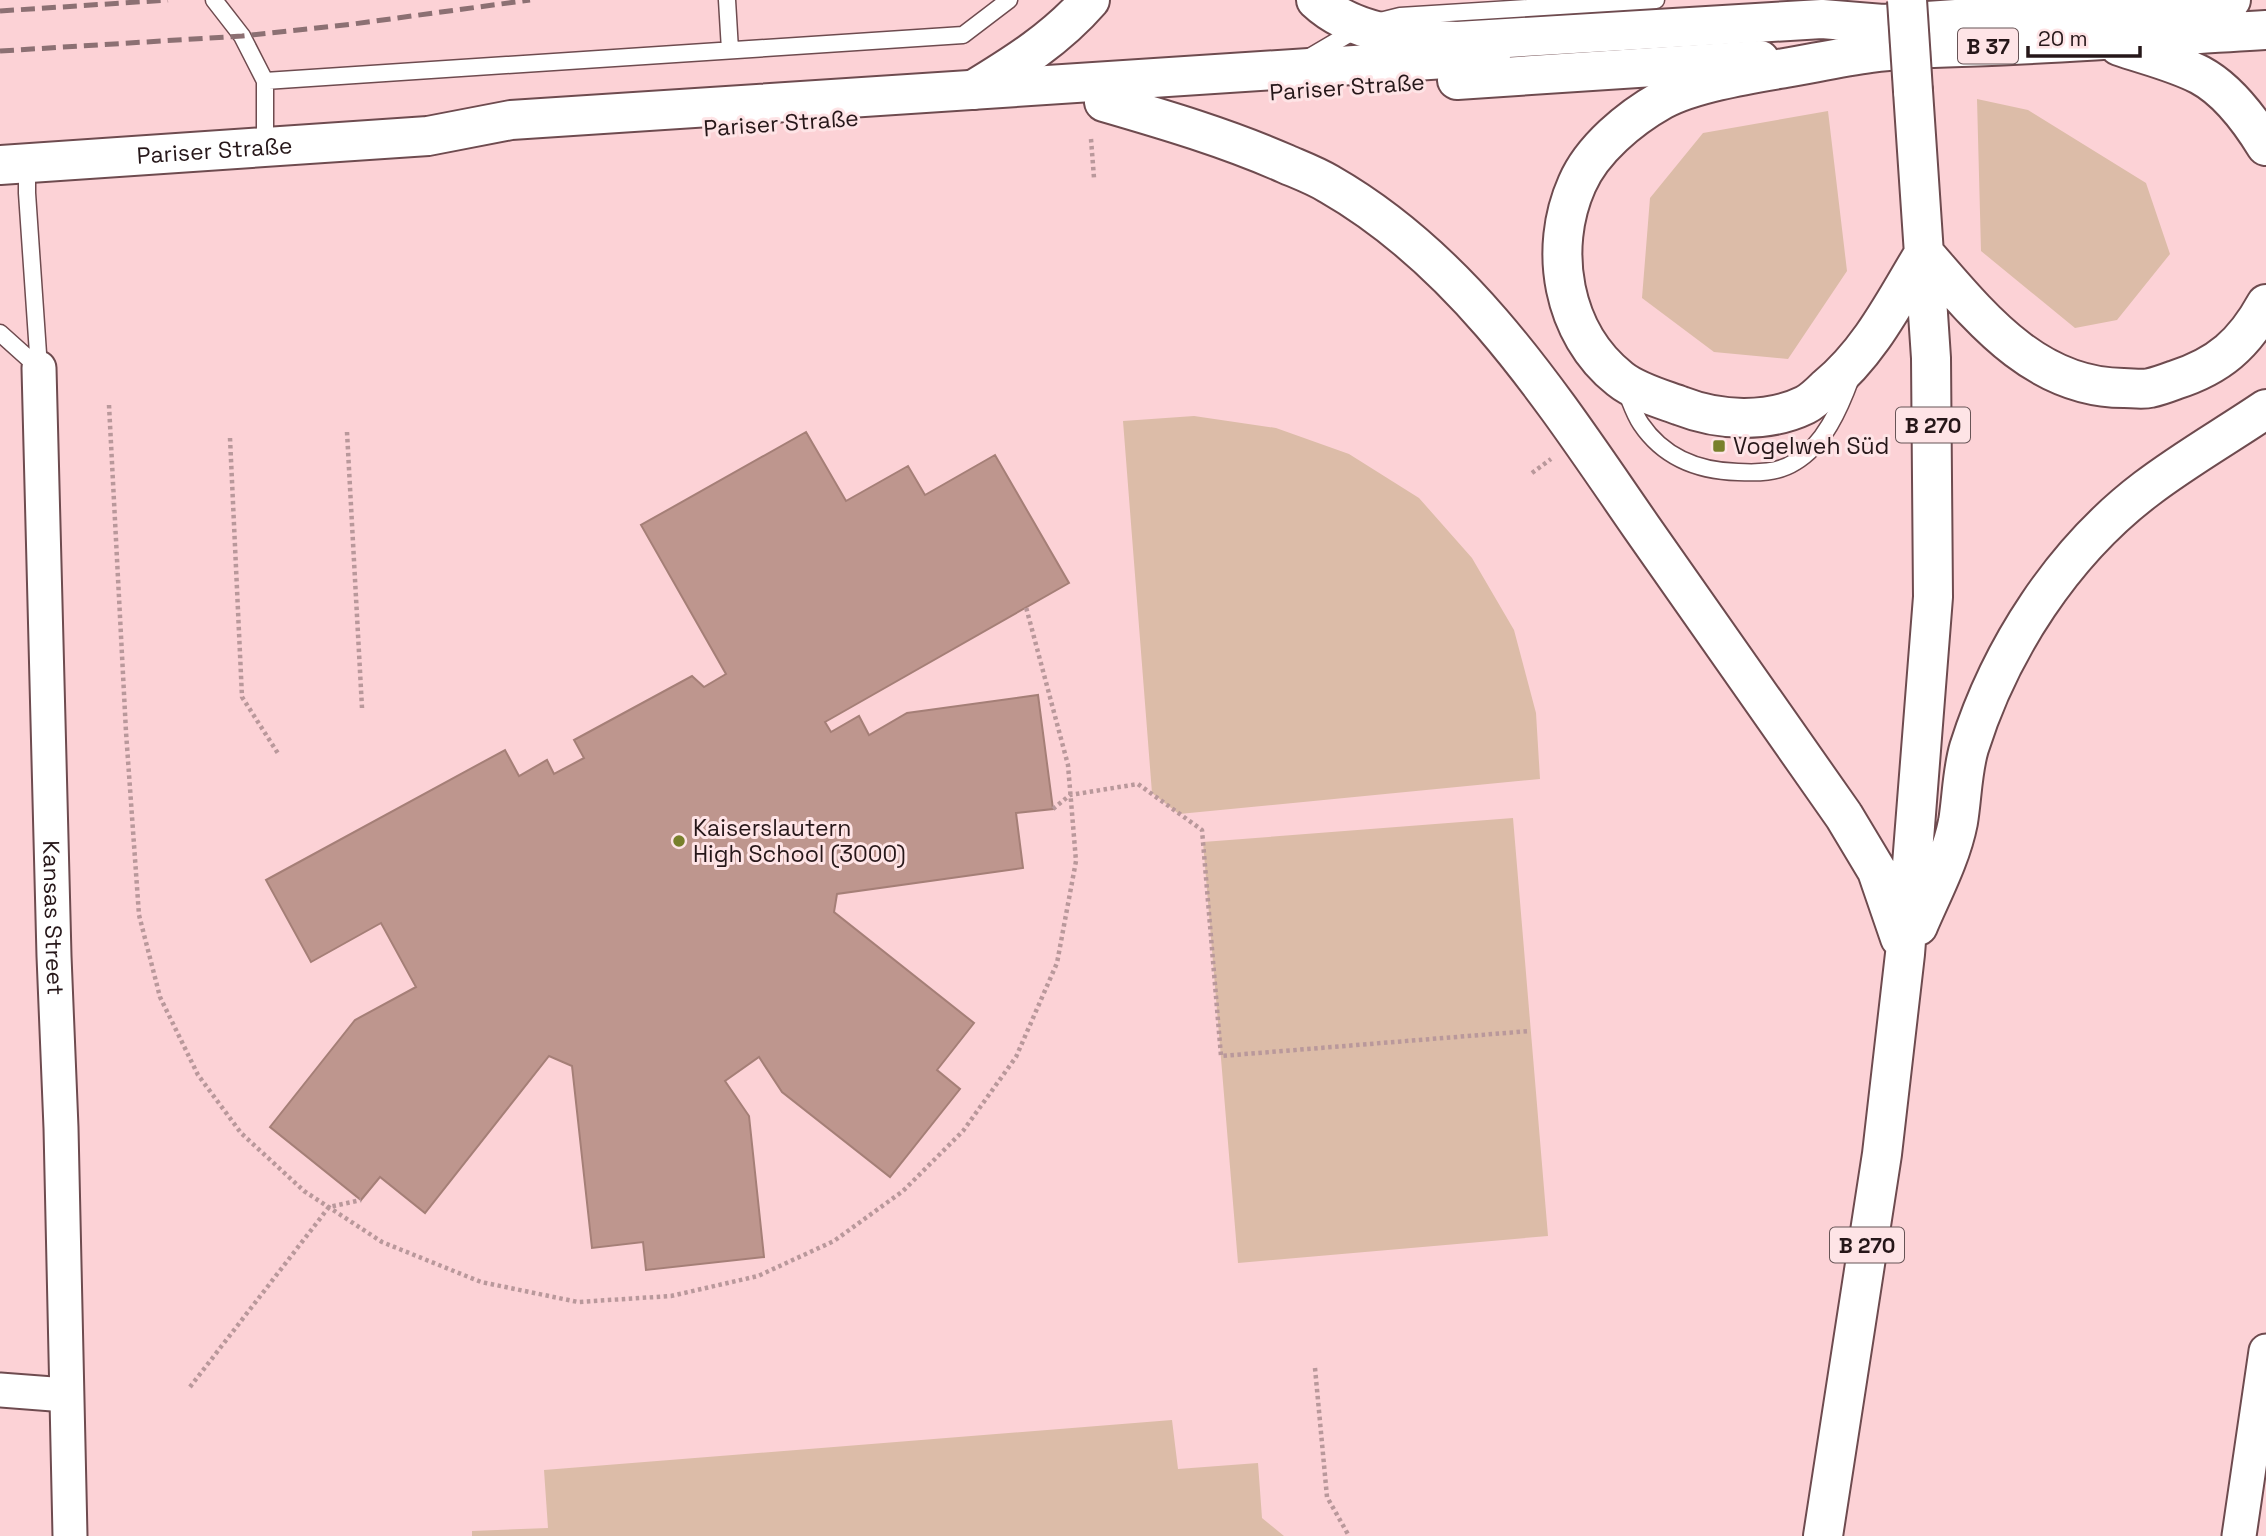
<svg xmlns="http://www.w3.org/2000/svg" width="2266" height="1536" font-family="'Space Grotesk',sans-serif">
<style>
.green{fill:#dcbca8}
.building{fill:#be968e;stroke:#a57f77;stroke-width:2}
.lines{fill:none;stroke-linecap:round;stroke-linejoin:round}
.service-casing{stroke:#6e4b4f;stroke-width:19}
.minor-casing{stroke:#6e4b4f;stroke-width:37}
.secondary-casing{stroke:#6e4b4f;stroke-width:42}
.primary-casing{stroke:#6e4b4f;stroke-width:42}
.path{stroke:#b9989b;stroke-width:4.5;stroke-dasharray:3.5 3.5;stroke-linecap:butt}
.service{stroke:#fff;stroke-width:16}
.minor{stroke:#fff;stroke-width:33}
.secondary{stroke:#fff;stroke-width:38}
.primary{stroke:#fff;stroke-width:38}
.rail{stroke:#8c7073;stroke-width:5;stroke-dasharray:14 7;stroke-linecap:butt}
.primary-bridge-casing{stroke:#6e4b4f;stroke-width:42;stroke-linecap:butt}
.primary-bridge{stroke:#fff;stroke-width:38}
.poi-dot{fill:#77802b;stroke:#fee4e6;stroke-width:2.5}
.labels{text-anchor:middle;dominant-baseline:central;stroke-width:6;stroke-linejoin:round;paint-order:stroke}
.shield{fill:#fee4e6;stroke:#675456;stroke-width:2}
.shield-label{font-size:21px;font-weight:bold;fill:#261719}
.street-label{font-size:23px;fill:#261719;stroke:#fee4e6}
.poi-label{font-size:23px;fill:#261719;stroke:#fee4e6;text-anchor:start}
</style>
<rect width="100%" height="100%" fill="#fcd2d6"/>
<path class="green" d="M1977,99L2028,110L2146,183L2170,254L2117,320L2075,328L1981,251Z
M1828,111L1847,271L1788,359L1714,352L1642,298L1650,198L1703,133Z
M1194,416L1276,428L1349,454L1419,498L1472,558L1514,630L1536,713L1540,779L1179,814L1152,793L1123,421Z
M1513,818L1548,1236L1238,1263L1203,842Z
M1172,1420L1178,1469L1258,1463L1262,1518L1284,1536H472V1531L548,1528L544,1470Z"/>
<path class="building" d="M806,432L846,501L908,466L925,495L995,455L1069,583L825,722L831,732L859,716L869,735L907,713L1038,695L1053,809L1016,813L1023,868L837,894L834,912L974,1023L937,1070L960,1089L890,1177L782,1092L759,1057L725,1081L749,1116L764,1257L646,1270L643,1242L592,1248L572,1066L549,1056L425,1213L380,1177L361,1200L270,1127L355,1020L416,987L381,923L311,962L266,880L505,750L519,776L547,760L554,774L584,758L574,740L692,676L704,687L726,674L641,525Z"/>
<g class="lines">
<defs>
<path id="service" d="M214,0L242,36L265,81V148
M727,0L730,50
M1380,21L1400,16L1656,0
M1308,58L1359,28
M265,81L963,35L1009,0
M27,163V193L39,368
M0,333L39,368
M1625,389C1630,400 1634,414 1641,424C1664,458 1698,471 1738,472C1757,473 1778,473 1795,462C1824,445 1840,408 1851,378"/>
<g id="minor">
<path id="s1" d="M39,368L54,956L61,1128L70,1536"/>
<path d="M0,1390L66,1395"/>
<path d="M2239,1536L2266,1351"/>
</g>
<g id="secondary">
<path d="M1457,80L1760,60"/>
<path id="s2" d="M0,165L428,136L511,120L1491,56"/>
</g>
<path id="primary" d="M1316,0C1352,34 1410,39 1457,41L1822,19L1883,24L2231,0
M2119,46C2145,55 2175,62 2200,75C2228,90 2250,120 2266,146
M973,90C1016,64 1057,38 1090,0
M1104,102C1166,120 1227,138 1286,164C1300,170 1316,176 1329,184C1467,263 1554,401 1642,528C1710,624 1777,720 1844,816L1877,871L1900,938
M1924,253C1895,301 1870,352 1826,388C1820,394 1813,401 1805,405C1768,423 1719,421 1681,406C1662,399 1636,392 1620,379C1562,333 1548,249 1577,184C1592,149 1630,118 1662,100C1693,83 1750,74 1785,68C1814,63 1842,57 1871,53C1917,46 1965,48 2012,45C2096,41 2181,35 2266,30
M1924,253C1978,315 2034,388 2124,388C2132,388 2142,390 2150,388C2159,386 2167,383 2175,380C2219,366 2244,344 2266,304
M1918,926C1932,893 1951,858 1958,822C1962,798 1962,772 1969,748C2000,649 2063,552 2146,489C2184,460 2226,436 2266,409
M1823,1536L1882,1154L1905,954L1933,597L1931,358L1913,91"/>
</defs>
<use href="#service" class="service-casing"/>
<use href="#minor" class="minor-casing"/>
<use href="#secondary" class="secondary-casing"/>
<use href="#primary" class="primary-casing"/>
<path class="path" d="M1091,139L1094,178
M109,405L126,732L139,915L160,997L198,1075L241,1133L304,1191L382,1242L481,1282L578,1302L671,1296L758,1276L834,1241L903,1191L963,1131L1016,1057L1057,963L1076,861L1068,765L1026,607
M347,432L362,708
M230,438L242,697L279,755
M1532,473L1551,459
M1053,809L1070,795L1138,784L1202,830L1221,1056L1530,1031
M1315,1368L1327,1497L1349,1536
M190,1387L329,1207L361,1200"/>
<use href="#service" class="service"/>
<use href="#minor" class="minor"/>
<use href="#secondary" class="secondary"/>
<use href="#primary" class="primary"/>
<path class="rail" d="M0,11L168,0
M0,51L242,36L353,24L530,0"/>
<defs>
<path id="primary-bridge" d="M1907,0L1913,91"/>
</defs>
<use href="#primary-bridge" class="primary-bridge-casing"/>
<use href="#primary-bridge" class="primary-bridge"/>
</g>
<g class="poi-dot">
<rect x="1712" y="439" width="14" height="14" rx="3.5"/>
<circle cx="679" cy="841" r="7"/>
</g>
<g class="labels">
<g class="shield">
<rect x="1958" y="28.5" width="60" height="35" rx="5"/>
<rect x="1896" y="407.5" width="74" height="35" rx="5"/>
<rect x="1830" y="1227.5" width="74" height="35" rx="5"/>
</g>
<g class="shield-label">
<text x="1988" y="46">B 37</text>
<text x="1933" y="425">B 270</text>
<text x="1867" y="1245">B 270</text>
</g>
<g class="street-label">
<text transform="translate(1347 87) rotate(-4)">Pariser Straße</text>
<text transform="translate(781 123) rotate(-4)">Pariser Straße</text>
<text stroke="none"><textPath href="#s2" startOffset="215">Pariser Straße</textPath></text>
<text stroke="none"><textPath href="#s1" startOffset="550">Kansas Street</textPath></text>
</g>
<g class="poi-label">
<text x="1733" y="446">Vogelweh Süd</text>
<text x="693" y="828">Kaiserslautern<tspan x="693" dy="26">High School (3000)</tspan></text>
</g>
</g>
<path d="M2028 46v10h112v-10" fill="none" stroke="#261719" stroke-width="3.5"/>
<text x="2038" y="46" font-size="21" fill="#261719" stroke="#fee4e6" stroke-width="5" paint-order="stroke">20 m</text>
</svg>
